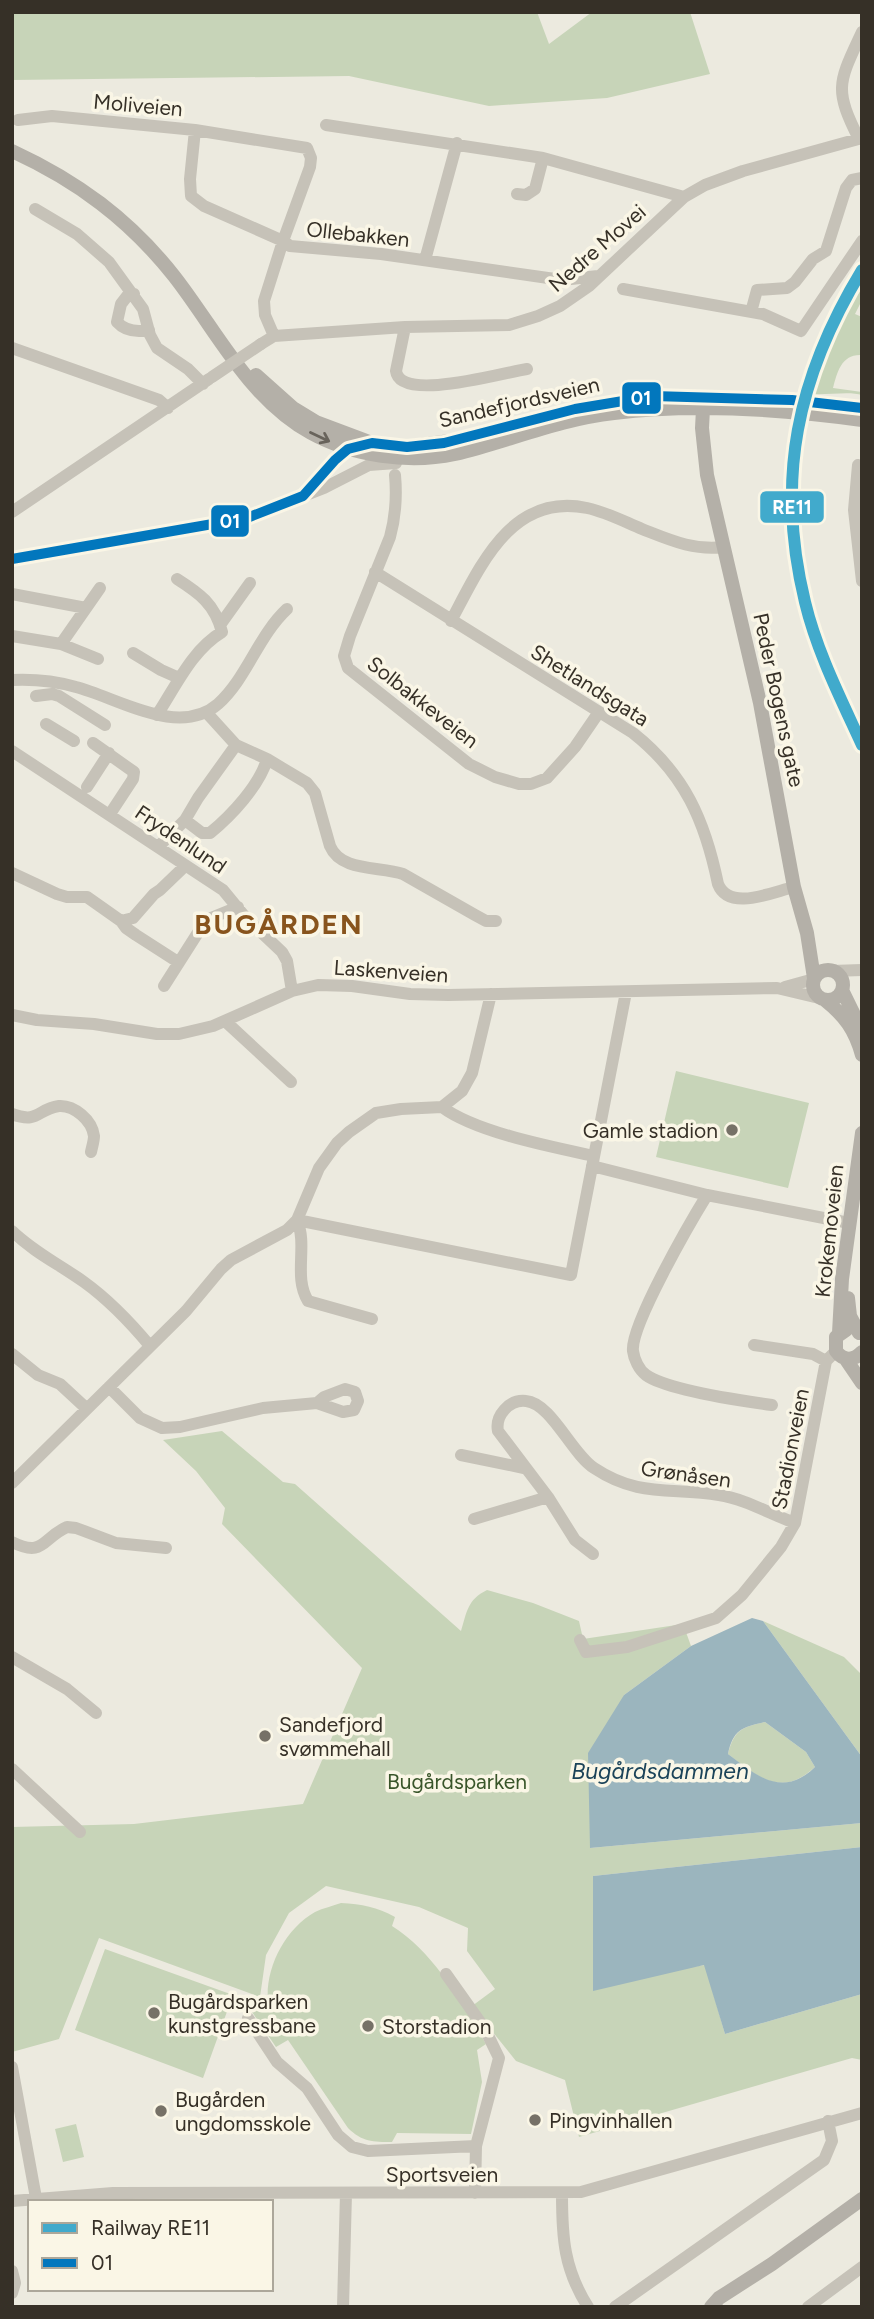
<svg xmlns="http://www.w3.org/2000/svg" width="874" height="2319" font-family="Figtree,sans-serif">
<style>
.green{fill:#c7d4b8}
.water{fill:#9bb5be;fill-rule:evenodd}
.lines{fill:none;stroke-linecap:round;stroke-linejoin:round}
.minor{stroke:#c6c2b8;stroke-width:12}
.major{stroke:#b4b0a8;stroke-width:14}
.minor-bridge{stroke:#c6c2b8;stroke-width:12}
.bus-1-casing{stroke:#faf6e6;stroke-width:16}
.bus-1{stroke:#0277bd;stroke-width:10}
.rail-1-casing{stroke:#faf6e6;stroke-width:18}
.rail-1{stroke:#41aacc;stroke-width:12}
.oneway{stroke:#68635b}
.poi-dot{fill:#767167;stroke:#faf6e6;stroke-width:2.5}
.labels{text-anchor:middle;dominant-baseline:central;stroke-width:7;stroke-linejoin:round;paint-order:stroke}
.street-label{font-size:21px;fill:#363027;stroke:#faf6e6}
.poi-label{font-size:21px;fill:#363027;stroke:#faf6e6;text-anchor:start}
.park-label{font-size:21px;fill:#39552a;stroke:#faf6e6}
.water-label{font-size:23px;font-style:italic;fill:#1b4359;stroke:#faf6e6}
.district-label{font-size:28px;font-weight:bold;letter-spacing:2px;fill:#88541d;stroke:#faf6e6}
.line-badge{stroke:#faf6e6;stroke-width:2.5}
.badge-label{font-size:19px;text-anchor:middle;font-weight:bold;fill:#fff}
</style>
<rect width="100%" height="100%" fill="#eceadf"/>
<path class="green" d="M12,12H537L549,44L592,12H690L710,74L607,98L489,106L349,76L12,80Z
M862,281V300L855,314L862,317L860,355C841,355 837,373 833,388L862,392V395C850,391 828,395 812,394L824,351Z
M676,1071L809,1103L788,1188L656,1157Z
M222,1431L283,1482L295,1484L461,1631C467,1612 467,1600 487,1590L533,1603L579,1621L583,1639L683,1624L691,1646L624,1695L590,1848L862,1823V1847L593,1876L692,1967L705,1965L725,2034L862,1994V2060L852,2058L579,2137L565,2080L516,2061L472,2006L495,1989L467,1951L468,1928L419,1907L326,1886L289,1913L266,1955L260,1997L99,1938L59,2039L12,2052V1827L134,1824L303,1804L362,1668L222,1524L225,1508L196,1471L163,1440Z
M763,1621L844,1657L862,1675V1757Z
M765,1722L806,1752L815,1767C781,1798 759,1778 728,1754C734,1730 742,1727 765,1722Z
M341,1903C362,1904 377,1907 395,1917L392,1926C434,1952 462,2003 486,2044L477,2050L482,2082L471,2134L397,2133L392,2142C373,2142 362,2142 348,2128L288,2040L276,2047L252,2012L268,2002C265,1968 285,1929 315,1912C323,1908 333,1906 341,1903Z
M105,1949L233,1995L203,2078L75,2030Z
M76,2124L84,2157L63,2162L55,2129Z"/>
<path class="water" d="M752,1618L763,1621L862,1757V1823L590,1848L588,1753L624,1695L691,1646ZM765,1722L806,1752L815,1767C783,1798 758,1777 728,1754C733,1730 742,1727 765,1722Z
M862,1847V1994L725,2034L704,1965L593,1991V1876Z"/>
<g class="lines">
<path class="minor" d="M18,120L52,116L195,130L190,179L191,196L204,206L283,241L264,301L265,315L274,336
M326,125L543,158L684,197
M195,130L307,148L311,158L310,167L283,241L290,246L381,254L562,280L598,276
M859,139C833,88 839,82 862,32
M517,194L526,195L535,189L543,158
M35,209L77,234L109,262L143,309L150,335L157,348L188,369L203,384
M425,260L457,143
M623,289L763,314L801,331L862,241
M134,294L128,295L121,304L117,322C125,331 138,332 149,330
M751,312L757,290L787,288L795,282L813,259L826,251L846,188L852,180L862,178
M405,327L396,371C400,403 505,372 527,369
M261,344L274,336L405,327L509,325L538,316L560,306L589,286L684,197L705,185L743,171L862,138
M12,348L159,400L168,408
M858,465L854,510L862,581
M395,475C397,497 396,515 390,537L350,636L344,656L348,668L469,764L495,777L519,784H531L547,778L575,747L599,712
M305,494C319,479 334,452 354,447
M12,512L209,379
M12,559L247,518L324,488L369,465L396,463
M375,572L633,733C685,774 705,821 718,884C729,912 772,892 794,887
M12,594L86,608
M451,621C480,567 511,492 587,508C606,512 625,522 642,529C670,540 694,551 724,547
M220,625L250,583
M12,636L61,644L98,659
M61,644L100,588
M133,653L161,670L179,678
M12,680C34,679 55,681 76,687C118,698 179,738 218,704C247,678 258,636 287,609
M36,696L52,694L59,696L105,725
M206,712L236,745L267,759L307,783L315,793L330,846C341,872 379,866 403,874L475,915L486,921H496
M157,715C176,686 192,650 222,632C215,604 199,593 177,579
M46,724L74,741
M93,743L134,772L133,779L110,814
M12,751L223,890L246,918L282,952L287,961L292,991
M87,787L109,753
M185,820L202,833H210C231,816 260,785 267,759
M158,847L185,820L198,798L236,745
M12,873L57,894L67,897H87L121,921L126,928L136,935L178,962
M121,921L133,918L154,894L160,890L185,866
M832,971L862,970
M164,986L206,920L238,907
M785,987L814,979
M12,1015L37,1020L94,1024L157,1034H179L213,1026L292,991L318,985L352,986L410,994L448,995L777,988L819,998
M225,1021L291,1082
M442,1107C475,1132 552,1147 594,1156
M12,1114C39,1124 37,1109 59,1106C74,1105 92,1120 94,1136C94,1141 92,1147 91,1152
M592,1166L707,1195L849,1223
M707,1195C691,1221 630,1326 633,1351C634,1359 639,1370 646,1375C667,1390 743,1401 772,1405
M297,1220L571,1275L626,992
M297,1220C308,1246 293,1277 308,1301L372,1319
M12,1231C35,1253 59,1264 84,1282C109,1300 130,1322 150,1346
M754,1345L813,1354L826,1361
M12,1354L38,1375L60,1384L87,1409
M109,1387L140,1418L162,1428L180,1427L263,1408L317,1403L343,1412L354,1410L358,1401L355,1392L345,1389L324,1397L317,1403
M461,1455L524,1468
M12,1483L186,1311L221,1269L231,1260L287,1230L297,1220L319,1168L337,1143L349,1132L376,1113L401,1109L442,1107L462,1091L472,1073L491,994
M474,1519L548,1497
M12,1542C44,1558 42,1538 67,1527L76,1528L116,1543L166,1548
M593,1554L575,1540L548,1497L498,1431C495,1416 509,1399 526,1401C551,1403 572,1454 594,1468C639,1498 671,1487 719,1495C745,1499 770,1514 795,1523
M580,1640L586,1652L627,1647L716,1618L742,1595L781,1547L795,1523L826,1361L836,1351
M12,1657L67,1689L96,1713
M12,1769L80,1832
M446,1974L485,2029L499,2058L476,2146L475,2193
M248,2018L277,2062L307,2088L338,2135L352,2147L368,2151L476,2146
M12,2067L36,2198
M562,2194C562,2238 564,2269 588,2307
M12,2201L113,2193L581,2192L862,2113
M12,2271L15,2283L12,2293
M343,2307L346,2193
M615,2307L824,2160L832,2141L828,2121
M808,2307L862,2267"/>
<path class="major" d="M12,151C77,181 129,219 174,276C217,331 248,398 311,433C353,456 409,464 455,454C509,441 559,419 614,413C696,403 781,409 862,420
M256,375L293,408L316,422L372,443L407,447L464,439L575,409L653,396L792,400L862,408
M699,401L703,409L702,428L707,475L760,703L794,887L807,933L814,978
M813 985a15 15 0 1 1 30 0a15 15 0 1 1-30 0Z
M842,990L861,1029
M825,1000C845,1016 855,1030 862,1055
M848,1298L850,1316L859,1333
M846,1330L836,1337V1351C843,1361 854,1361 862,1352
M839,1333L842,1279L862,1133
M845,1358L862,1383
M711,2307L719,2298L772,2264L862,2199"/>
<path class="minor-bridge" d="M212,377L261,344"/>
<defs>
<path id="bus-1" d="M12,559L247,518L303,496L335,460L348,449L372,443L407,447L444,443L575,409L653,396L792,400L862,408"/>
</defs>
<use href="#bus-1" class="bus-1-casing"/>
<use href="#bus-1" class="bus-1"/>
<defs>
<path id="rail-1" d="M862,270C797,377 775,479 805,602C817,652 841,699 862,745"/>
</defs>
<use href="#rail-1" class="rail-1-casing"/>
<use href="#rail-1" class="rail-1"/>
</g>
<defs><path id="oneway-shaft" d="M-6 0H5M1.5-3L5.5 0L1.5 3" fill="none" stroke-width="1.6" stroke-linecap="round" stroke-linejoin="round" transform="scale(1.75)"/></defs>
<use class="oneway" href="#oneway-shaft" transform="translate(320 437) rotate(25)"/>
<g class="poi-dot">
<circle cx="732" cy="1130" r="7"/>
<circle cx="265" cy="1736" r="7"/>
<circle cx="154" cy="2013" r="7"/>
<circle cx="368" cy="2026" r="7"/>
<circle cx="161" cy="2111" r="7"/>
<circle cx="535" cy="2120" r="7"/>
</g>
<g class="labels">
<g class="street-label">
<text transform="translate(138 105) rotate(5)">Moliveien</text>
<text transform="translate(358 234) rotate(6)">Ollebakken</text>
<text transform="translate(597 248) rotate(-41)">Nedre Movei</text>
<text transform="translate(519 402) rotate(-13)">Sandefjordsveien</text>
<text transform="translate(590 685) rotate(32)">Shetlandsgata</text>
<text transform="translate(779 700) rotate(78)">Peder Bogens gate</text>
<text transform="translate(423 702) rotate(38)">Solbakkeveien</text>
<text transform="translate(181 839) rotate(34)">Frydenlund</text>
<text transform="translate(391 971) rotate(4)">Laskenveien</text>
<text transform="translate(829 1231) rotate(-84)">Krokemoveien</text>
<text transform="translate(790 1449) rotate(-79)">Stadionveien</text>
<text transform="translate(686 1474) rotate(8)">Grønåsen</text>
<text x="442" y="2174">Sportsveien</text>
</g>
<g class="poi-label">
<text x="718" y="1130" text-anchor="end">Gamle stadion</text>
<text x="279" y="1724">Sandefjord<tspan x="279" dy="24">svømmehall</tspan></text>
<text x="168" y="2001">Bugårdsparken<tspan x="168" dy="24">kunstgressbane</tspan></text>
<text x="382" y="2026">Storstadion</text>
<text x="175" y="2099">Bugården<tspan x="175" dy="24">ungdomsskole</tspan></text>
<text x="549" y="2120">Pingvinhallen</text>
</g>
<g class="park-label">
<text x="457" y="1781">Bugårdsparken</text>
</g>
<g class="water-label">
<text x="660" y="1771">Bugårdsdammen</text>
</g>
<g class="district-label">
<text x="279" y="924">BUGÅRDEN</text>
</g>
</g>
<g class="line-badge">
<rect x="621" y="381" width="41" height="34" rx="7" fill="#0277bd"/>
<rect x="759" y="490" width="66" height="34" rx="7" fill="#41aacc"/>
<rect x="210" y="504" width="40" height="34" rx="7" fill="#0277bd"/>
</g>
<g class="badge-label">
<text x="641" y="405">01</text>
<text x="792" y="514">RE11</text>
<text x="230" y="528">01</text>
</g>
<rect width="874" height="2319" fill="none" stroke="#363027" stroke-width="28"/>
<rect x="28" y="2200" width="245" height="91" fill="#faf6e6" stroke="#aca79a" stroke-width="2"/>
<rect x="42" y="2223" width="35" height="10" fill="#41aacc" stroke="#aca79a" stroke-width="2"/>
<text x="91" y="2235" font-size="21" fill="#363027">Railway RE11</text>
<rect x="42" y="2258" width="35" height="10" fill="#0277bd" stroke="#aca79a" stroke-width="2"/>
<text x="91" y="2270" font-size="21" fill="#363027">01</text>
</svg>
